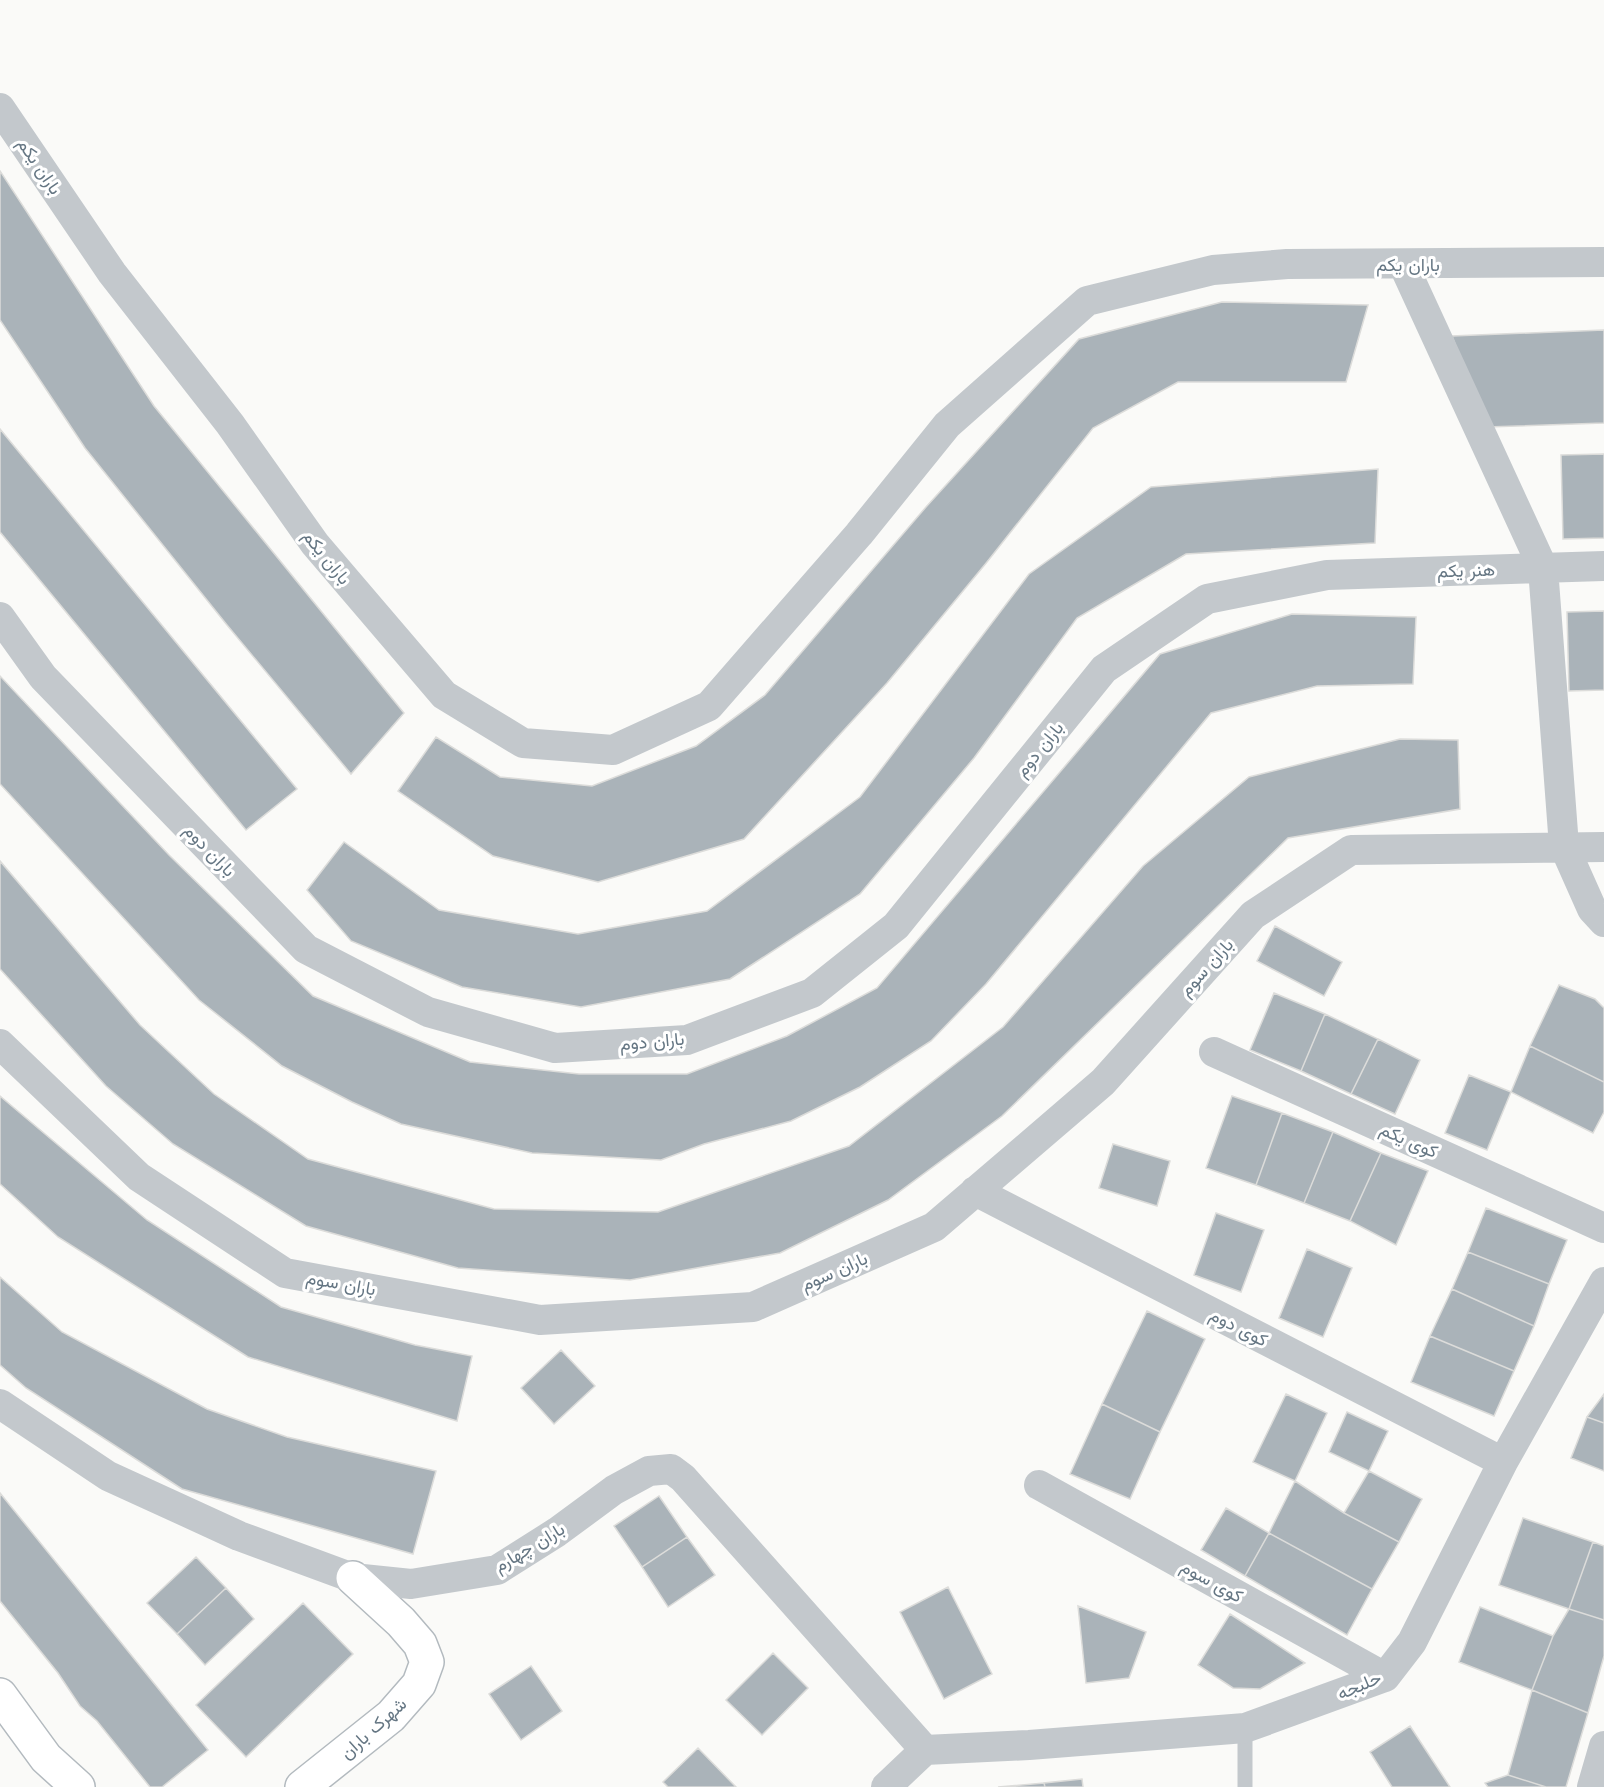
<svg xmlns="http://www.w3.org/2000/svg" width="1604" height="1787" font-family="'Work Sans',Vazirmatn,sans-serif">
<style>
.building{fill:#aab3b9;stroke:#dcdcda;stroke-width:1.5}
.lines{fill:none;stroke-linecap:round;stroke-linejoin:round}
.secondary-casing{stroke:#b3babf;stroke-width:36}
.lane{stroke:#c3c8cc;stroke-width:15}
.street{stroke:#c3c8cc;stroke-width:30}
.secondary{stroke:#fff;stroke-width:33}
.labels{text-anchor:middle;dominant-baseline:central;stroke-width:6;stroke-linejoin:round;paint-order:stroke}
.street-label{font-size:18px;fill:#657683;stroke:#fff}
</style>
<rect width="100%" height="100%" fill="#fafaf8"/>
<path class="building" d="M0,171L154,406L404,713L351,774L227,625L85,448L0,320Z
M1222,302L1368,305L1346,382H1178L1093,428L987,562L887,683L744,839L598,882L493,856L398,791L436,737L500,777L592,786L696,746L765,695L926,507L1079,339Z
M1604,330V423L1486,427L1452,336Z
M0,429L297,789L246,830L0,532Z
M1604,454V538L1563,539L1561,455Z
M1378,469L1375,543L1186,554L1077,618L974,758L860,894L730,979L581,1007L462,987L351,941L307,890L344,842L439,910L578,934L707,911L860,797L1029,574L1151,487Z
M1604,611V690L1569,691L1567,612Z
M1292,614L1416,617L1413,684L1317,686L1211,713L986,984L931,1041L860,1087L791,1121L704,1144L661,1160L532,1153L401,1124L352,1102L282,1066L199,1000L0,784V676L169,855L313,996L470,1062L579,1074H687L787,1036L877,988L1160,654Z
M1400,739L1458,740L1460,809L1288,838L1002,1116L888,1200L780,1253L630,1280L458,1268L306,1226L173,1144L106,1086L0,969V861L140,1025L214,1094L308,1159L494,1209L658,1212L849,1146L1003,1027L1143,866L1249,777Z
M1275,926L1342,962L1324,996L1257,961Z
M1559,985L1595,999L1604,1008V1082L1530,1046Z
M1274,993L1325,1014L1301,1071L1250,1050Z
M1325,1014L1378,1039L1351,1094L1301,1071Z
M1378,1039L1420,1060L1395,1114L1351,1094Z
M1530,1046L1604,1082V1112L1593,1133L1511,1092Z
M1469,1075L1511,1092L1487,1150L1445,1133Z
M0,1096L147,1220L281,1307L415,1345L472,1356L457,1421L248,1357L58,1237L0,1184Z
M1232,1096L1282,1113L1256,1185L1206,1168Z
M1282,1113L1333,1132L1304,1203L1256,1185Z
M1333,1132L1381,1153L1350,1221L1304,1203Z
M1113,1144L1170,1161L1157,1206L1099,1188Z
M1381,1153L1428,1171L1396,1245L1350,1221Z
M1486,1208L1567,1240L1549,1284L1468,1252Z
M1216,1213L1264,1230L1241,1292L1194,1275Z
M1307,1249L1352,1268L1323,1337L1279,1318Z
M1468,1252L1549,1284L1534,1326L1452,1289Z
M0,1277L62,1332L207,1409L287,1437L436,1471L413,1554L182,1489L26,1388L0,1365Z
M1452,1289L1534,1326L1514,1371L1430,1336Z
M1147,1311L1205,1339L1160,1432L1102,1404Z
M1430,1336L1514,1371L1494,1416L1411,1382Z
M561,1350L595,1386L554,1424L521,1388Z
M1286,1394L1327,1413L1295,1481L1253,1462Z
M1604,1394V1423L1587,1417Z
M1102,1404L1160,1432L1130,1499L1070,1474Z
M1347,1412L1388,1431L1369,1471L1329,1452Z
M1587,1417L1604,1423V1471L1571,1458Z
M1369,1471L1422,1499L1399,1542L1344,1513Z
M1295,1481L1344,1513L1399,1542L1372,1589L1269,1533Z
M0,1493L208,1750L162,1787H150L97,1721L80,1706L58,1673L0,1601Z
M659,1496L687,1537L642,1567L614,1526Z
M1226,1508L1269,1533L1245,1576L1201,1550Z
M1523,1518L1593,1542L1569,1609L1499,1585Z
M1269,1533L1372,1589L1347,1635L1245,1576Z
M687,1537L715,1575L668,1607L642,1567Z
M1593,1542L1604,1546V1620L1569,1609Z
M196,1557L226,1588L177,1634L147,1603Z
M948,1587L992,1674L944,1699L900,1612Z
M226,1588L254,1619L205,1665L177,1634Z
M303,1603L353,1654L246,1757L196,1705Z
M1078,1606L1146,1632L1129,1678L1086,1683Z
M1480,1607L1553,1636L1532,1690L1459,1662Z
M1569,1609L1604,1620V1656L1588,1713L1532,1690L1553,1636Z
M1230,1614L1305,1663L1260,1689L1233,1688L1198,1665Z
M773,1653L808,1688L762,1735L726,1700Z
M531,1666L562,1711L521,1740L489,1694Z
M1532,1690L1588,1713L1566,1787H1546L1508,1775Z
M1410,1726L1450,1787H1392L1370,1752Z
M698,1748L736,1787H668L663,1782Z
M1508,1775L1546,1787H1488L1485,1783Z
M1082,1779L1083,1787H1045L1044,1783Z
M1044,1783L1045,1787H998Z"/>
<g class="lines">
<defs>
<path id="secondary" d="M0,1695L46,1758L78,1787
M302,1787L391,1716L419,1684L427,1662L420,1644L401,1622L353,1578"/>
</defs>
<use href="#secondary" class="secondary-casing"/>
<path class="lane" d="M1245,1728V1787"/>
<path class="street" d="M0,108L112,273L230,424L315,544L444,695L523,743L613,750L709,706L859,534L947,425L1087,301L1213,270L1287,264L1604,262
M1403,264L1543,568L1564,846L1592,909L1604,922
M0,617L43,677L306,949L428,1012L555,1048L687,1040L812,993L896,926L1104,669L1207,599L1327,575L1604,566
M0,1044L139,1177L285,1273L540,1320L753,1307L934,1227L1103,1082L1253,915L1351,850L1604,847
M1214,1052L1604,1228
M975,1191L1503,1462
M0,1404L108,1476L239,1536L353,1578L411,1584L497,1570L557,1532L614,1490L649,1471L671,1469L683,1478L925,1750
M1039,1485L1385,1677
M925,1750L1029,1745L1245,1728L1385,1677L1412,1642L1503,1462L1604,1282
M886,1787L925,1750
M1592,1787L1604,1746"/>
<use href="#secondary" class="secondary"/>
</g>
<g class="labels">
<g class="street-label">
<text transform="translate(40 166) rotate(56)">باران یکم</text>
<text x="1408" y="264">باران یکم</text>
<text transform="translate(327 557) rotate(51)">باران یکم</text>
<text transform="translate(1466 570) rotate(-2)">هنر یکم</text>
<text transform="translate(1039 749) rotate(-51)">باران دوم</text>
<text transform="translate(210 850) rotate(46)">باران دوم</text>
<text transform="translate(1206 967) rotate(-48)">باران سوم</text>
<text transform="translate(652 1041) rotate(-5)">باران دوم</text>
<text transform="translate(1409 1140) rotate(24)">کوی یکم</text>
<text transform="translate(834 1271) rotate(-24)">باران سوم</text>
<text transform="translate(341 1283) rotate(10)">باران سوم</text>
<text transform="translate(1239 1327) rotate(27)">کوی دوم</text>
<text transform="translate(529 1547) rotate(-31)">باران چهارم</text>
<text transform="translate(1212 1581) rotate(29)">کوی سوم</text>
<text transform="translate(1359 1685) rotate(-23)">حلبجه</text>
<text transform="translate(373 1728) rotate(-42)">شهرک باران</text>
</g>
</g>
</svg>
